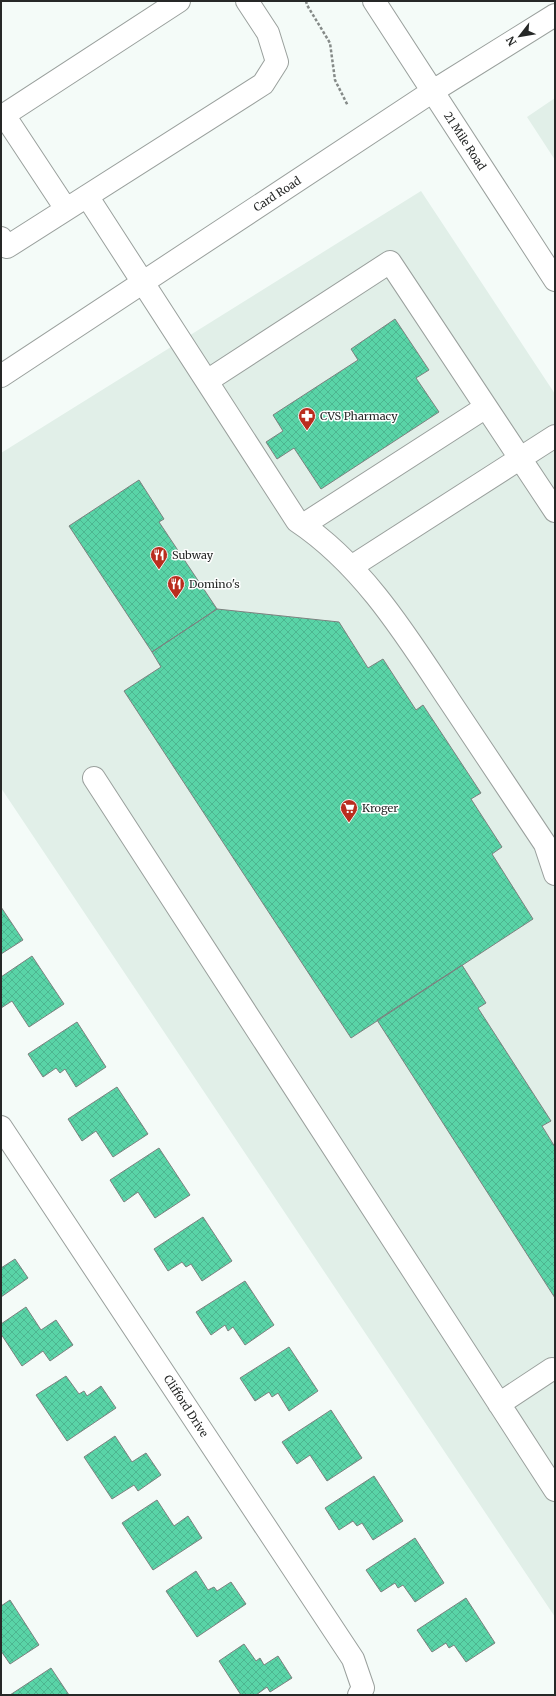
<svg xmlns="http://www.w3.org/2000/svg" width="556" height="1696" font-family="Merriweather,serif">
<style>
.built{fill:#e1efe8}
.building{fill:url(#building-cross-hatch);stroke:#7c817f}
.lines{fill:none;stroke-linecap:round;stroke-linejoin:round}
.minor-casing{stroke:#9aa09d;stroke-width:24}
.path{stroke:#858a88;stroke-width:2.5;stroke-dasharray:3 2;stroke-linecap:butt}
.minor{stroke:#fff;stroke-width:22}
.labels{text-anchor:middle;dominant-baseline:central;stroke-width:3;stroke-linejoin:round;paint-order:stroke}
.street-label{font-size:11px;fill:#262827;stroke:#fff}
.poi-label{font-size:11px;fill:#262827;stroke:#fff;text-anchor:start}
</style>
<defs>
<pattern id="building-cross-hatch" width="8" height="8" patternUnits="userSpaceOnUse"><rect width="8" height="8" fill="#59d4a7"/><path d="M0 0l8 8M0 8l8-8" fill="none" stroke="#4db690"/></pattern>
</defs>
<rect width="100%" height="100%" fill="#f4fbf8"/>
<path class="built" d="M555,98V160L527,117Z
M421,191L555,394V1617L1,788V453Z"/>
<path class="building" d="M395,319L429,370L416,378L439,412L321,489L294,448L277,459L266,442L283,431L273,415L358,360L351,349Z
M139,480L164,519L159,522L217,609L152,652L69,526Z
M217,609L339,622L368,668L383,659L416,710L423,705L481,793L471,799L502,847L492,854L533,919L351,1038L124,691L161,667L152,652Z
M1,907L23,940L1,954Z
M32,956L64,1004L29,1027L12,1001L1,1008V977Z
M462,965L486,1003L478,1008L551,1121L542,1126L555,1147V1298L377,1020Z
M77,1022L106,1067L76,1087L65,1069L60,1073L56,1068L43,1077L28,1054Z
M117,1087L148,1134L113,1157L96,1131L82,1141L68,1119Z
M159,1148L190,1195L155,1218L138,1192L124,1202L110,1180Z
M203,1217L232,1261L202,1281L191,1264L186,1267L182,1262L168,1271L154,1249Z
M15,1259L28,1278L1,1297V1268Z
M245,1281L274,1325L245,1345L233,1327L228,1331L225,1325L211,1335L196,1312Z
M26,1307L41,1330L56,1320L73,1345L50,1361L43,1351L22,1366L1,1334V1324Z
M289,1347L318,1391L289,1411L278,1393L272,1397L269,1392L255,1401L240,1378Z
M66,1376L79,1394L84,1391L87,1396L101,1386L116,1408L67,1441L36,1395Z
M331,1410L362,1458L327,1481L310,1455L297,1464L282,1442Z
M115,1436L132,1462L146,1453L161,1475L138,1491L134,1485L112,1499L84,1457Z
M374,1476L403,1521L373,1540L362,1523L357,1526L353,1521L339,1530L325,1508Z
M157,1500L174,1526L188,1516L202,1538L153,1570L122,1523Z
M415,1538L444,1583L415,1602L403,1585L398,1588L395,1583L381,1592L366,1570Z
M196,1571L208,1590L214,1587L217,1591L231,1582L246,1604L197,1637L166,1591Z
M466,1598L495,1643L466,1662L454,1645L449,1648L446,1643L432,1652L417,1630Z
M10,1600L39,1645L10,1664L1,1651V1606Z
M244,1644L256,1661L260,1658L264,1665L278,1656L292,1678L270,1692L267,1687L256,1695H241L219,1661Z
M51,1668L69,1695H10Z"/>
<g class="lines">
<defs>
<path id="minor" d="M374,1L555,280
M4,115L66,209
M1,117L179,1
M87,196L297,521C363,565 406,635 449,700C481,748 513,796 545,844L555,874
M1,238L7,247L263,84L277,62L268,33L247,1
M1,376L433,91L555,15
M207,381L390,262L555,511
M303,525L486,407
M351,567L555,436
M94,778L555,1490
M1,1127L353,1659L363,1688L359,1695
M499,1404L552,1369"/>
</defs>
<use href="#minor" class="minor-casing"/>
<path class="path" d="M306,1L307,5L330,43L335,80L348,106"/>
<use href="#minor" class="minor"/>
</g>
<defs>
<symbol id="pharmacy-pin" viewBox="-11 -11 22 30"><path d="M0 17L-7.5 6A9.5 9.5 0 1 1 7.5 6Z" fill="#ba2d1e" stroke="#fff"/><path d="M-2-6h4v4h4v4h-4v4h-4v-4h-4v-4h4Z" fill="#fff"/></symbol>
<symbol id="restaurant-pin" viewBox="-11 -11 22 30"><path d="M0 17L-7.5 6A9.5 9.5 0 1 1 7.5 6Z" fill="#ba2d1e" stroke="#fff"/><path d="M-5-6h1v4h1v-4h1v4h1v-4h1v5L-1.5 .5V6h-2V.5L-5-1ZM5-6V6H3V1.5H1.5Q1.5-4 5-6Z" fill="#fff"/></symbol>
<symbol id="supermarket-pin" viewBox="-11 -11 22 30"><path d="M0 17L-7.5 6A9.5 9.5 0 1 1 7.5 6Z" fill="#ba2d1e" stroke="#fff"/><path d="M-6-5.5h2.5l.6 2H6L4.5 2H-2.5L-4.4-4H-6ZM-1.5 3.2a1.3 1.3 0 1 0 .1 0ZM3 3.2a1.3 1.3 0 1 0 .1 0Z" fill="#fff"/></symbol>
</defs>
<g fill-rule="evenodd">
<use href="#pharmacy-pin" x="297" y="406" width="20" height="27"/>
<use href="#restaurant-pin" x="149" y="545" width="20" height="27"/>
<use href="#restaurant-pin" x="166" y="574" width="20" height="27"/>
<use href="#supermarket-pin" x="339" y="798" width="20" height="27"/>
</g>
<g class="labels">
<g class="street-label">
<text transform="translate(465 141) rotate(57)">21 Mile Road</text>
<text transform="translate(277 194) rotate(-33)">Card Road</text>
<text transform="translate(186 1406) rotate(57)">Clifford Drive</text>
</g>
<g class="poi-label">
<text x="320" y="416">CVS Pharmacy</text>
<text x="172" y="555">Subway</text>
<text x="189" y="584">Domino's</text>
<text x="362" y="808">Kroger</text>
</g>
</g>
<rect width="556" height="1696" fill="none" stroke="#262827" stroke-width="4"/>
<g transform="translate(520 36) rotate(239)" stroke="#ffffff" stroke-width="3" paint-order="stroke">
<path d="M0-3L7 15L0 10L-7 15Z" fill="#262827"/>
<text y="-6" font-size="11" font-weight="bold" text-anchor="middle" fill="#262827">N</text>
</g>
</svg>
